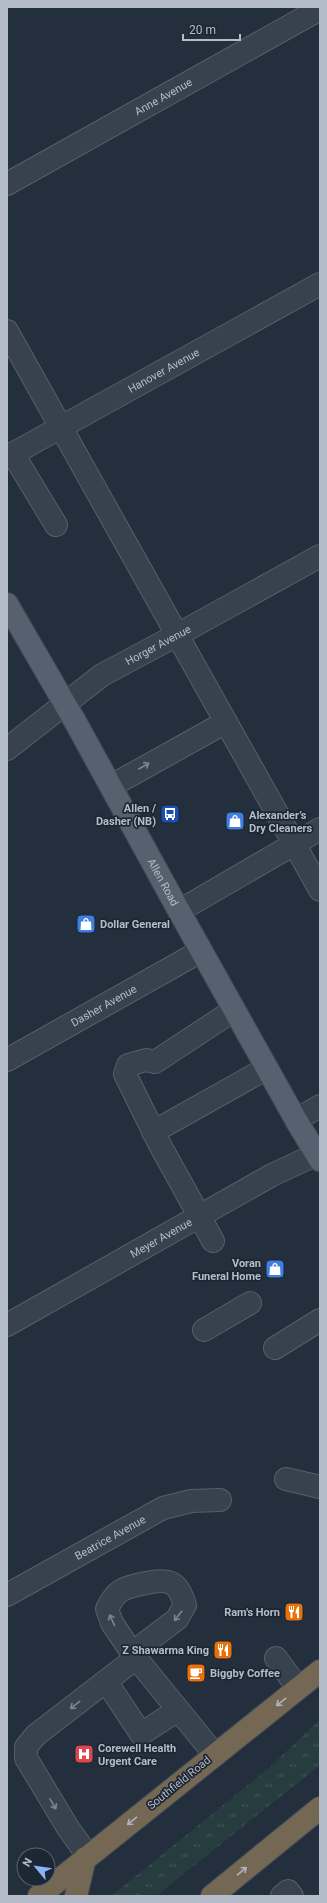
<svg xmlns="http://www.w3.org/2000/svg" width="327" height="1903" font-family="Roboto,sans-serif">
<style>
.grass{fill:url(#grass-tufts)}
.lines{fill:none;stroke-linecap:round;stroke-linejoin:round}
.minor-casing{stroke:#565f6c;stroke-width:24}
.major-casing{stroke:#414a57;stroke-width:24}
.highway-casing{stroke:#434c59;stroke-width:24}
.minor{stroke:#38414e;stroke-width:22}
.major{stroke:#56606e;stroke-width:22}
.highway{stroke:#746855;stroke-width:22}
.oneway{stroke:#7c8592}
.oneway2{stroke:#aeb4bd}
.labels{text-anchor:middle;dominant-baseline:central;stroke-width:3.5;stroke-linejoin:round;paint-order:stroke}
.street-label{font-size:11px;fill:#b4bcc9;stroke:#1d2633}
.poi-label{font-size:11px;font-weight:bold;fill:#b4bcc9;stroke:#1d2633;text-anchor:end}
</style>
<defs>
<pattern id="grass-tufts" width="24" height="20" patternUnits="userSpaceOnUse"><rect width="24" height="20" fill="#263c3f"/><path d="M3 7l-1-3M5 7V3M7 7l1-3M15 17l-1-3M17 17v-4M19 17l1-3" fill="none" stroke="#435659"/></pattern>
</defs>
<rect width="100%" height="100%" fill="#242f3e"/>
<path class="grass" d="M320,1719V1765L156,1896H111L269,1768Z"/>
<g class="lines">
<defs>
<g id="minor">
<path id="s1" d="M7,184L320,9"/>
<path d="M7,331L320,890"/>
<path d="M13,454L56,525"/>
<path id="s2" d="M7,457L320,284"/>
<path id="s3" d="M7,749L102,675L177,635L320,556"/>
<path d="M111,786L226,722"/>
<path d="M179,911L320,829"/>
<path id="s4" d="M7,1060L201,951"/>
<path d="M296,1120L320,1106"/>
<path d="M153,1132L267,1068"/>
<path d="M213,1241L160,1145L125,1074L128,1065L146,1060L155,1062L234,1010"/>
<path id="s5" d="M7,1325L272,1175L317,1154"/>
<path d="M204,1330L250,1303"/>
<path d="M275,1348L320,1320"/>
<path d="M286,1479L320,1487"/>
<path id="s6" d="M7,1595L163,1508L191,1501L220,1500"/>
<path d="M132,1653L177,1619L185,1605C178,1581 169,1578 146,1583C124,1588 117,1588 107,1609L112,1623L132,1653L215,1755"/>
<path d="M276,1658L298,1688"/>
<path d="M106,1681L141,1734L178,1710"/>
<path d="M88,1856L68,1828L26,1758V1747L36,1735L136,1658"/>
<path d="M282,1896L288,1891L292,1896"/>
</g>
<g id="major">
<path id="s7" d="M7,604L76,723L179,911L296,1120L320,1160"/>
</g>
<path id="highway" d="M39,1896L320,1671
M76,1896L85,1858
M212,1896L320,1808"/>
</defs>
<use href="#minor" class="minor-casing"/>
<use href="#major" class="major-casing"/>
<use href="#highway" class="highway-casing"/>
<use href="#minor" class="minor"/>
<use href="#major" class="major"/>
<use href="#highway" class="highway"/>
</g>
<defs><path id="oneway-shaft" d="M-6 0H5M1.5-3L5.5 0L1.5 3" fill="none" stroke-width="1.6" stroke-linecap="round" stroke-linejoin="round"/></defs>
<g class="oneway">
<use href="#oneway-shaft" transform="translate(144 766) rotate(-30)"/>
<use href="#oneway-shaft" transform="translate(178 1616) rotate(128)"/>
<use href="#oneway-shaft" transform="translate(112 1620) rotate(-115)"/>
<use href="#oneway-shaft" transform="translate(75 1705) rotate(142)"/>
<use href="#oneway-shaft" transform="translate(53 1804) rotate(59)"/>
</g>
<g class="oneway2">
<use href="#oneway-shaft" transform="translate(281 1702) rotate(142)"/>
<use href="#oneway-shaft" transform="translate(132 1821) rotate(141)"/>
<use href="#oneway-shaft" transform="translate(242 1871) rotate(-39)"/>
</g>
<defs>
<symbol id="bus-square" viewBox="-11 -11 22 22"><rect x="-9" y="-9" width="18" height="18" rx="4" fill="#1a4fb4" stroke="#1d2633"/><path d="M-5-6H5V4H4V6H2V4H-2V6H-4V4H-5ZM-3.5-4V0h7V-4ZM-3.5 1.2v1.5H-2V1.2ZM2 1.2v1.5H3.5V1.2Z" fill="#fff"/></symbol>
<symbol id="shop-square" viewBox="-11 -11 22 22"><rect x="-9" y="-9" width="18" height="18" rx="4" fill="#3f7fe0" stroke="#1d2633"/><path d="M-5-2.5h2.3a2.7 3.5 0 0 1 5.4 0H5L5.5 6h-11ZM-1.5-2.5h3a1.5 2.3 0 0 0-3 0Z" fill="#fff"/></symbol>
<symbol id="restaurant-square" viewBox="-11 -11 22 22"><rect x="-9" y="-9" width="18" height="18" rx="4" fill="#e8710a" stroke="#1d2633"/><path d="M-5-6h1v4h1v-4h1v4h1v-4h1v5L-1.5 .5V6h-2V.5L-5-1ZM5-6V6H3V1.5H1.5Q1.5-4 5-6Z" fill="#fff"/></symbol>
<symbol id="cafe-square" viewBox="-11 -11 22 22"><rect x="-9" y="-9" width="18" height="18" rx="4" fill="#e8710a" stroke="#1d2633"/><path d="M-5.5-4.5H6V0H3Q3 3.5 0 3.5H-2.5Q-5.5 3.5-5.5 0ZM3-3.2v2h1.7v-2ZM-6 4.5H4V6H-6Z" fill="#fff"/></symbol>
<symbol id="hospital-square" viewBox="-11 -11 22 22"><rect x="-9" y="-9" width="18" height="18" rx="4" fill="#e0444e" stroke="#1d2633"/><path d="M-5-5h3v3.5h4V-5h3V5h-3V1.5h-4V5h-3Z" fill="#fff"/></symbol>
</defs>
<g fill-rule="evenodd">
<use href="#bus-square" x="159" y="803" width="22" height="22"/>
<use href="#shop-square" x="224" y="810" width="22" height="22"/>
<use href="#shop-square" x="75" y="913" width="22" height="22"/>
<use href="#shop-square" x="264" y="1258" width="22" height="22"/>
<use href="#restaurant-square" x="283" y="1601" width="22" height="22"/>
<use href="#restaurant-square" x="212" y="1639" width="22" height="22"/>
<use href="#cafe-square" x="185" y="1662" width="22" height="22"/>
<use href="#hospital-square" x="73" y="1743" width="22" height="22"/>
</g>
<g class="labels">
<g class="street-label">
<text stroke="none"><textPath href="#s1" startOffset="179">Anne Avenue</textPath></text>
<text stroke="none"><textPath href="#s2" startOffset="179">Hanover Avenue</textPath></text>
<text stroke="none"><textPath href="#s3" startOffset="184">Horger Avenue</textPath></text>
<text stroke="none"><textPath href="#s7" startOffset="319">Allen Road</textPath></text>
<text stroke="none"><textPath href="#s4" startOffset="111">Dasher Avenue</textPath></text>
<text stroke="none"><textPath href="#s5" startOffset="177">Meyer Avenue</textPath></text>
<text stroke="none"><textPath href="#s6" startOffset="118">Beatrice Avenue</textPath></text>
<text transform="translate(179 1783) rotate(-39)">Southfield Road</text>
</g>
<g class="poi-label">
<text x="156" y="808">Allen /<tspan x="156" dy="13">Dasher (NB)</tspan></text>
<text x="249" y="815" text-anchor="start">Alexander’s<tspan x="249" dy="13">Dry Cleaners</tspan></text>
<text x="100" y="924" text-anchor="start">Dollar General</text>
<text x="261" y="1263">Voran<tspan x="261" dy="13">Funeral Home</tspan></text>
<text x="280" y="1612">Ram's Horn</text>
<text x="209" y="1650">Z Shawarma King</text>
<text x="210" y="1673" text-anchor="start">Biggby Coffee</text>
<text x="98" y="1748" text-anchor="start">Corewell Health<tspan x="98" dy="13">Urgent Care</tspan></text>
</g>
</g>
<rect width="327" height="1903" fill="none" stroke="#b4bcc9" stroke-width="16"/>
<g transform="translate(36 1867) rotate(299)"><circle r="19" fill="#1d2633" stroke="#59626f"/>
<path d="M0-3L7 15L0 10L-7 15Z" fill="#8ab4f8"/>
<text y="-6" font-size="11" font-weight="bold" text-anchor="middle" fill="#b4bcc9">N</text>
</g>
<path d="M183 34v6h57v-6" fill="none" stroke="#b4bcc9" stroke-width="2"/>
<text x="189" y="34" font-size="12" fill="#b4bcc9" stroke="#1d2633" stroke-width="3" paint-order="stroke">20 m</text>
</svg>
